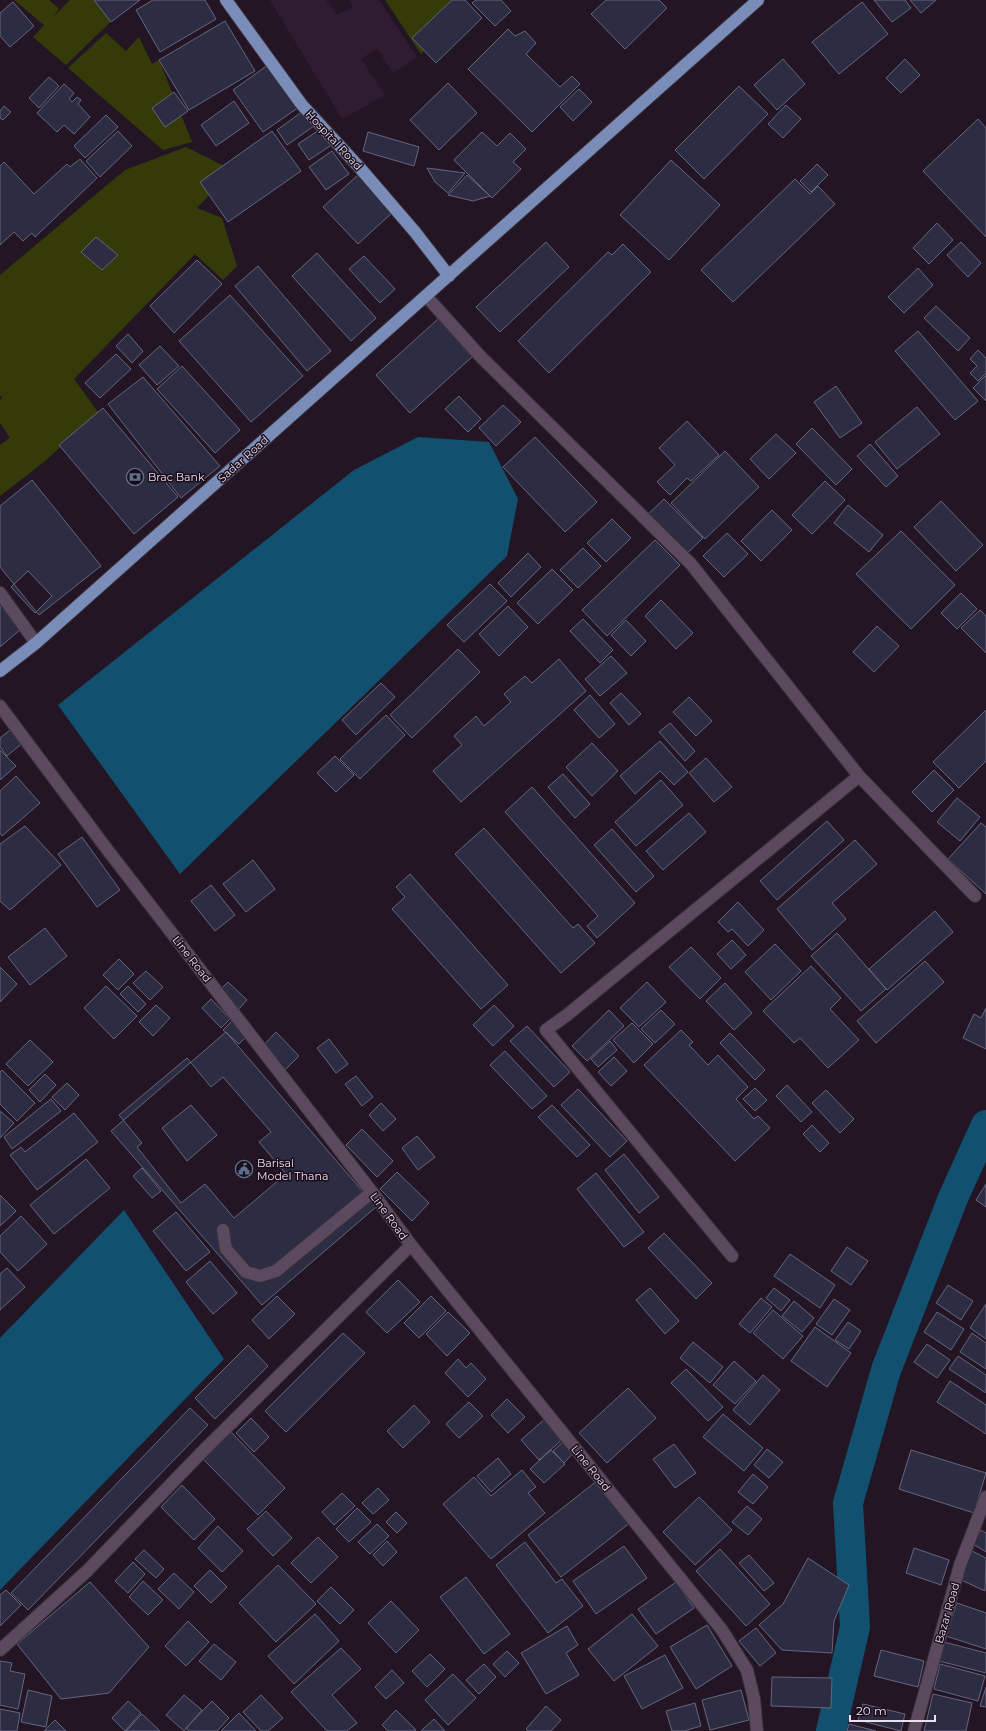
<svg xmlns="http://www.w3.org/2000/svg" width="986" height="1731" font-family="Montserrat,sans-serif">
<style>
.built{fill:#301c32}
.green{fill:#343b09}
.water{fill:#11516f}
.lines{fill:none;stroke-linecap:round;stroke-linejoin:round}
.canal{stroke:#11516f;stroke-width:30}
.building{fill:#2c2d42;stroke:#65667e;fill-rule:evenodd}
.minor-casing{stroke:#392f3a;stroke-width:14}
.major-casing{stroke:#392f3a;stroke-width:14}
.minor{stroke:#5b4a5d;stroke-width:12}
.major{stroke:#7a8db9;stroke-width:12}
.labels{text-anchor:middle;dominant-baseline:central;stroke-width:3;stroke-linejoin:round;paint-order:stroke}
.street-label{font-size:11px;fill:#ebe1ec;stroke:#1a0c1b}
.poi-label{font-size:11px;fill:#ebe1ec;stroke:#1a0c1b;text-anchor:start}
</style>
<rect width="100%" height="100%" fill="#241525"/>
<path class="built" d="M270,0H326L337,15L353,7L349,0H379L417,57L393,73L377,48L361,59L385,95L342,119Z"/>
<path class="green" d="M14,0H49L59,9L53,17L70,0H133L66,65L33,37L44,25Z
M385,0H459L463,6L421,54Z
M106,33L126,51L139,37L152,64L159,60L192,142L163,150L68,68Z
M186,147L232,170L197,208L222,218L237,266L223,280L195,254L74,379L98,412L44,462L0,496V445L10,438L0,423V400L2,398L0,395V275L125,170Z"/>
<path class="water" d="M418,437L489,442L518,499L507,556L180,874L58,705L354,470Z
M124,1210L224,1359L0,1590V1338Z"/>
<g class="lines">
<path class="canal" d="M831,1731L855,1627L848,1503L886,1370L953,1198L986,1125"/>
</g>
<path class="building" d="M94,0H140L111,22Z
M153,0H205L216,19L160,52L136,10Z
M452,0H465L482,18L436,63L412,38Z
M476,0H501L511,11L495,26L472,3Z
M606,0H659L667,8L625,49L591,14Z
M874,0H905L911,8L892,22Z
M910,0H936L921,13Z
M13,2L34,26L10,47L0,36V13Z
M862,2L888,34L839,74L812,42Z
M225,21L255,71L189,110L159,60Z
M508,29L515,36L525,31L536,43L526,54L560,87L572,76L580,84L532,132L468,69Z
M783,59L805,84L777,110L754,85Z
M905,59L920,75L901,93L886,78Z
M272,62L302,105L263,132L233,90Z
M49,77L59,86L39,108L29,98Z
M448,83L477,113L439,150L410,120Z
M64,84L74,93L69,99L72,102L77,97L81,100L78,104L90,117L74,134L64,125L57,132L37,113Z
M739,86L768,114L704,179L675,150Z
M579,89L592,102L573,121L560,107Z
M174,92L188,111L165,127L152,108Z
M234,101L249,123L216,146L201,125Z
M786,105L801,119L783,138L768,124Z
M4,106L11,112L3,120L0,118V111Z
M310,106L321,121L287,145L277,130Z
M106,115L118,127L85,158L74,146Z
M978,119L986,128V237L923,171Z
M325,126L336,142L309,160L298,144Z
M118,131L132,146L100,177L86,161Z
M272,131L301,171L228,222L200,182Z
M368,132L419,147L414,166L363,151Z
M482,132L497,146L510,133L526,149L513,162L521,169L492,198L454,160Z
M332,151L349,174L326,190L309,167Z
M80,159L97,178L35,237L32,233L23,241L14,232L0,245V166L4,162L34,194L67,164L70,167Z
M671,160L720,205L669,260L620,215Z
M817,164L828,175L811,192L800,181Z
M427,168L465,173L448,193L435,182Z
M359,174L393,212L358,244L323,207Z
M467,175L490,196L473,201L448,195Z
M795,179L810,194L818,186L835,204L733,302L701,270Z
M937,223L953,240L929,264L913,248Z
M96,237L118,255L102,270L81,252Z
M546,242L569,267L500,332L476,307Z
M961,242L981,263L968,277L947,255Z
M623,244L651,272L549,373L518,341L608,252L612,255Z
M317,253L376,318L351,341L292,276Z
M364,256L395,289L380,303L349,269Z
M197,260L222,284L174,333L150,306Z
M258,266L331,351L307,371L235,286Z
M918,268L933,285L904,313L888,297Z
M230,295L303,376L251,422L179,341Z
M936,306L970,338L958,351L924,318Z
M438,319L472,357L410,413L376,375Z
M918,331L978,401L955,420L895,351Z
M128,334L143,351L132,363L116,346Z
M160,346L179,366L157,385L139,365Z
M978,350L986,358V373L978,381L970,373L977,366L970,359Z
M116,354L131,369L100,398L85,383Z
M182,366L240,430L215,453L157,389Z
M986,375V401L973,388Z
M143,377L220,466L181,498L108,404Z
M836,386L862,423L840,438L814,402Z
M459,396L481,419L468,432L445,409Z
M503,405L521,422L496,446L479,428Z
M917,407L940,434L897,469L875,442Z
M103,408L178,497L134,534L59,445Z
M687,421L719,455L691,481L687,478L670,495L657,482L675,465L659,448Z
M812,428L852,469L836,485L796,444Z
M776,434L796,453L769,479L750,459Z
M535,437L597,502L565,532L503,467Z
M870,444L898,476L886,487L857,456Z
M725,451L759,487L705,539L671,503Z
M32,480L101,566L39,615L0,567V506Z
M825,481L845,500L812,534L792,515Z
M664,499L703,538L679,561L640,522Z
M941,501L983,545L956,571L914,527Z
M848,505L883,535L869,552L834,523Z
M772,510L792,530L761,561L741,541Z
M612,519L631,538L606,562L587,543Z
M901,531L955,585L911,629L856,574Z
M727,533L748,554L724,577L703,556Z
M655,540L680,565L607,636L582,610Z
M583,548L601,566L578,588L560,570Z
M528,553L541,567L511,597L498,583Z
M552,569L573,590L538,624L517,603Z
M28,571L52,596L35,613L11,587Z
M490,584L507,601L464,642L447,625Z
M961,593L977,609L957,629L941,613Z
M661,600L693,633L676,649L645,616Z
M0,604L21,629L0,647Z
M508,606L528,627L499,656L479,634Z
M980,610L986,616V653L961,628Z
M583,619L613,650L600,663L570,631Z
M626,620L646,641L631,656L611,635Z
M877,626L899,646L874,672L853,652Z
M458,649L480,672L412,738L390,715Z
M611,656L627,673L600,696L585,679Z
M559,659L586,691L461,802L433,771L462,745L454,736L476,716L484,726L511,702L504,694L525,676L532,683Z
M381,683L395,697L356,735L342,720Z
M621,693L641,714L629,725L610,703Z
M590,695L615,724L599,738L574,710Z
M689,697L712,721L696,736L673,712Z
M986,710V761L959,788L933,762Z
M386,715L405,735L360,779L340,759Z
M670,723L695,751L685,761L659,732Z
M14,727L25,741L7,756L0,747V738Z
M660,741L688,772L674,785L660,771L635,794L620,776Z
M592,743L618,771L592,796L566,767Z
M0,750L16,766L0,780Z
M335,756L354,775L336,792L317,773Z
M706,758L732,787L714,802L689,773Z
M934,770L954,790L932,812L912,792Z
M563,774L590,804L575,818L548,787Z
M16,776L40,803L2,836L0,833V791Z
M661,780L683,805L636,846L615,822Z
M532,787L635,903L597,938L587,926L598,916L505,812Z
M957,798L980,817L960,841L937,822Z
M689,813L706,832L663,870L646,851Z
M827,821L844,840L777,900L760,881Z
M981,823L986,827V894L948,859Z
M25,826L61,865L10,910L0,901V844Z
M484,828L573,928L578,924L595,943L561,973L455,854Z
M612,829L654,876L636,892L594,845Z
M82,837L120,890L97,907L58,854Z
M855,840L877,864L832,903L846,919L812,950L777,909Z
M253,860L275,889L246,912L223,884Z
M410,874L508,985L481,1009L392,909L405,897L396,887Z
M211,885L235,915L215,931L191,901Z
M738,902L764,930L748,946L732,929L728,932L718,922Z
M935,911L953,932L887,990L869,969Z
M45,928L67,956L30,985L8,957Z
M837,933L886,989L861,1011L811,956Z
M732,940L746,955L731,969L717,954Z
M775,944L801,971L771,1000L745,972Z
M691,947L721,978L700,999L669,967Z
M119,959L134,974L118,990L103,975Z
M925,961L944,982L876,1043L857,1021Z
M811,966L841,998L830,1009L859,1040L828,1068L800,1038L794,1043L763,1011Z
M0,967L17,984L0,1002Z
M146,971L163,987L150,1000L133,983Z
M228,982L247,1000L237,1011L218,992Z
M647,982L666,1002L639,1027L620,1008Z
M725,983L752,1013L734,1030L706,1001Z
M106,986L137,1016L114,1039L84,1008Z
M128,986L146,1004L138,1012L120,994Z
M211,999L230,1019L221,1028L202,1008Z
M156,1005L170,1018L153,1036L139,1022Z
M494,1005L514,1026L493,1046L473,1025Z
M986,1008V1049L963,1038L974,1014L981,1018Z
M609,1010L624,1026L587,1061L572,1046Z
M661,1010L675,1024L655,1043L641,1029Z
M233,1020L248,1035L239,1044L223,1030Z
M632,1023L653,1044L634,1063L613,1040Z
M527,1026L570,1072L554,1087L510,1041Z
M681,1030L693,1042L689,1045L708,1065L718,1055L748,1087L736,1099L754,1119L758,1116L770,1128L735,1161L644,1065Z
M226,1032L376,1207L262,1305L111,1131Z
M276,1032L299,1056L285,1070L262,1047Z
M730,1033L765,1070L755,1080L720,1043Z
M329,1039L348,1064L336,1073L317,1048Z
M30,1040L53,1062L28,1086L6,1064Z
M610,1041L617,1050L598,1067L591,1059Z
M505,1051L547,1096L532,1109L490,1065Z
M614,1057L627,1071L611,1086L598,1072Z
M187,1058L211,1087L223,1077L271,1132L259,1142L286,1174L234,1218L205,1184L181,1203L137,1147L142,1143L119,1115ZM191,1105L217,1135L187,1161L162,1128Z
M2,1070L35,1103L17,1121L0,1104V1072Z
M45,1074L56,1085L40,1102L29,1090Z
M356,1076L373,1097L362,1106L345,1084Z
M67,1083L79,1095L65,1110L52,1097Z
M787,1085L812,1112L801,1122L776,1096Z
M755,1088L767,1100L755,1111L743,1099Z
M578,1089L627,1141L610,1157L561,1105Z
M826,1090L854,1119L840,1133L812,1103Z
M51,1099L61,1111L12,1149L4,1137Z
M381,1103L396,1119L383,1131L369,1115Z
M552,1105L590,1145L577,1157L538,1117Z
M0,1111L14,1123L0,1138Z
M74,1113L98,1142L37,1190L10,1155L21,1147L25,1152Z
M812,1125L829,1143L820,1152L803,1134Z
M362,1129L393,1161L377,1177L346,1145Z
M417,1136L435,1157L418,1170L402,1148Z
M624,1154L659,1197L639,1213L605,1170Z
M86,1159L110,1188L54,1234L30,1205Z
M142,1168L161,1191L152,1198L133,1176Z
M397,1172L429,1203L412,1221L380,1189Z
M596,1173L644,1232L624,1247L577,1189Z
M986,1184V1207L976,1200Z
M0,1195L16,1211L0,1226Z
M176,1212L210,1252L186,1271L153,1231Z
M21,1216L47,1244L18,1271L0,1252V1236Z
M664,1233L712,1283L696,1299L648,1248Z
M847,1247L868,1261L851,1285L831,1271Z
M790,1254L835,1285L820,1308L774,1276Z
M210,1261L237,1293L213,1314L186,1282Z
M7,1268L25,1287L0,1310V1274Z
M398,1280L420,1302L387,1333L366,1312Z
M948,1285L973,1301L961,1320L936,1303Z
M650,1288L679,1321L665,1334L636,1300Z
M774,1288L790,1300L781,1311L766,1298Z
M277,1296L295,1314L269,1339L252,1320Z
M431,1296L446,1311L419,1338L404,1323Z
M761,1298L772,1307L750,1333L739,1324Z
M834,1299L850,1310L832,1335L816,1324Z
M794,1301L814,1318L802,1332L782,1316Z
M986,1304V1339L970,1328Z
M773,1310L803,1336L783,1359L753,1333Z
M448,1312L470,1333L447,1356L426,1334Z
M937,1312L964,1329L951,1350L924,1332Z
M848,1322L861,1331L849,1349L835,1340Z
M815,1327L851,1353L827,1387L791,1361Z
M343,1333L365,1353L286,1432L265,1411Z
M972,1333L986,1343V1369L960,1352Z
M693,1342L723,1367L710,1383L680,1358Z
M927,1344L950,1360L937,1378L914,1362Z
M248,1345L268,1366L215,1419L195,1398Z
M958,1356L986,1375V1393L949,1369Z
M458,1359L466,1368L471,1363L486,1379L468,1397L445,1373Z
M734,1361L756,1381L735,1404L713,1385Z
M686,1369L723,1407L708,1421L671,1383Z
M763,1375L780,1390L750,1425L733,1410Z
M950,1381L986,1405V1434L937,1402Z
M628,1388L656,1418L607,1463L579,1433Z
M507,1399L525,1417L508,1433L491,1415Z
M469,1402L483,1416L459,1438L446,1424Z
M414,1405L430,1422L403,1448L387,1431Z
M190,1408L208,1425L28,1610L11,1593Z
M723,1414L763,1448L744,1471L703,1437Z
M547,1417L565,1437L539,1460L521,1440Z
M251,1418L269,1437L254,1452L236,1433Z
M231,1432L285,1488L258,1515L203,1459Z
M564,1441L574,1452L564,1463L553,1451Z
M674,1444L696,1473L675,1488L653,1459Z
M767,1449L783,1462L769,1478L754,1465Z
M551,1450L565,1464L544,1483L530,1469Z
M911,1450L986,1473L974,1513L899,1489Z
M498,1458L511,1474L491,1492L477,1476Z
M522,1470L536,1487L528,1493L545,1513L491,1559L443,1504L474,1477L491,1496Z
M753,1474L768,1487L753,1504L738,1492Z
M598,1480L631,1522L561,1577L528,1535Z
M182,1485L215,1519L194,1540L161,1507Z
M378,1488L389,1500L373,1514L362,1503Z
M342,1493L355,1506L334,1525L322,1512Z
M699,1497L732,1530L695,1565L663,1532Z
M747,1506L762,1519L748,1535L732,1522Z
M357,1508L371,1522L349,1542L336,1529Z
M266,1511L292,1538L273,1556L247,1529Z
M396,1512L407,1523L397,1533L386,1522Z
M377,1524L389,1536L370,1554L358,1542Z
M218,1526L243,1551L222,1572L198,1548Z
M981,1530L986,1533V1552L973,1544Z
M318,1537L338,1557L311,1583L291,1563Z
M387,1541L397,1552L383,1566L373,1555Z
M525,1542L556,1583L562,1579L583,1606L548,1633L496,1565Z
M624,1546L647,1578L596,1614L573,1581Z
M914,1548L949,1560L941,1585L906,1573Z
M720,1549L770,1604L746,1626L696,1571Z
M144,1550L164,1569L156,1578L135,1559Z
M972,1551L986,1558L985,1591L959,1579Z
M749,1555L774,1583L764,1591L739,1563Z
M808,1558L849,1585L834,1621L832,1653L782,1650L759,1625L783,1604Z
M133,1562L145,1574L128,1593L115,1581Z
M278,1565L316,1604L276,1642L239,1603Z
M210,1570L227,1587L211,1603L194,1586Z
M174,1573L194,1592L179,1609L158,1589Z
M466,1577L510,1634L484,1654L440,1597Z
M143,1581L163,1600L148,1615L129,1597Z
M90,1582L149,1647L109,1693L61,1699L17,1644Z
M676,1582L694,1608L656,1634L638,1609Z
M331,1587L354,1610L340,1624L317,1601Z
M6,1590L21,1605L0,1626V1595Z
M391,1601L419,1630L396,1653L368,1623Z
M957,1603L986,1613V1649L946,1636Z
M315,1614L339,1641L294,1684L268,1656Z
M632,1614L658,1646L614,1681L588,1649Z
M188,1621L209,1642L186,1666L165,1646Z
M707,1625L732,1666L696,1689L670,1647Z
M567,1626L578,1645L566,1653L579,1675L546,1694L521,1653Z
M756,1628L776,1653L760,1666L739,1641Z
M944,1642L986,1653V1673L939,1661Z
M214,1644L236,1662L221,1680L199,1661Z
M341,1648L361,1669L332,1695L357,1723L347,1731H327L291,1692Z
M881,1650L924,1661L918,1687L874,1676Z
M507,1651L519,1663L505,1677L493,1664Z
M430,1654L445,1669L427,1687L412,1671Z
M665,1655L683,1688L642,1709L624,1676Z
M0,1661L12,1663L10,1671L25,1674L18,1709L0,1705Z
M484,1664L496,1677L479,1694L466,1680Z
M940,1664L985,1676L978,1701L934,1689Z
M392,1670L404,1683L386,1699L375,1687Z
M453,1674L476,1698L448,1725L425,1700Z
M772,1677L832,1678L831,1708L771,1706Z
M986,1687V1707L980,1706Z
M28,1690L52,1696L46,1727L21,1722Z
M741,1690L749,1720L710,1730L702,1700Z
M933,1694L972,1703L966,1731H924Z
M184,1695L202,1710L184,1731L166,1715Z
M261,1695L283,1718L268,1731H261L243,1712Z
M128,1701L141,1713L125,1731L112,1718Z
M212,1701L229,1718L217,1731H189L186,1728Z
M695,1703L701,1726L684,1731H672L666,1711Z
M863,1704L905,1714L901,1731L858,1720Z
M546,1706L561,1720L551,1731H528L526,1729Z
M0,1709L20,1713L17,1731H0Z
M396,1710L416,1730L415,1731H388L382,1725Z
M239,1713L256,1731H221Z
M142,1714L160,1731H126Z
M434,1719L445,1731H421Z
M55,1720L66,1731H44Z
M849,1724L876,1731H847Z"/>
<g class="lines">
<defs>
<path id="minor" d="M426,296L480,356L691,564L859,776
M0,593L36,643
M0,706L106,848L372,1192L411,1245L722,1630L747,1670L754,1699L757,1731
M223,1230L226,1249L246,1272L260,1276L276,1271L372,1192
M732,1256L546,1030L567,1015L859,776L975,896
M0,1650L87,1571L201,1453L411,1245
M914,1731L960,1565L986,1497"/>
<path id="major" d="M226,0L302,105L360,168L415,232L449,276
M0,671L36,643L758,0"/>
</defs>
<use href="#minor" class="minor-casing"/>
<use href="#major" class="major-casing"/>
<use href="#minor" class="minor"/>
<use href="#major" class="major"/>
</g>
<defs>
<symbol id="bank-ring" viewBox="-11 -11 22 22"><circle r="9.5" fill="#1a0c1b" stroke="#5c6f8a" stroke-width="1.5"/><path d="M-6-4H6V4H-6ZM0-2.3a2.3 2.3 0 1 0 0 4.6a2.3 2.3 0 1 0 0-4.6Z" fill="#5c6f8a"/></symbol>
<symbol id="civic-ring" viewBox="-11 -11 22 22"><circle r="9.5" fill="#1a0c1b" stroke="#5c6f8a" stroke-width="1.5"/><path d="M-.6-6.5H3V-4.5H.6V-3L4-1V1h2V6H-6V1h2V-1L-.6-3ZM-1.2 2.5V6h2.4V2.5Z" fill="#5c6f8a"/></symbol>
</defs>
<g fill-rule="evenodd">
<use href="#bank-ring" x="125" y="467" width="20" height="20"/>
<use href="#civic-ring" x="234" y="1159" width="20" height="20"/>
</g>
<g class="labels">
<g class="street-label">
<text transform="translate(334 140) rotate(47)">Hospital Road</text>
<text transform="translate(243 459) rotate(-42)">Sadar Road</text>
<text transform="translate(192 959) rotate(52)">Line Road</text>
<text transform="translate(389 1216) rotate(54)">Line Road</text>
<text transform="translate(591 1468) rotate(51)">Line Road</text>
<text transform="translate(947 1613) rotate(-74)">Bazar Road</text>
</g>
<g class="poi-label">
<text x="148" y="477">Brac Bank</text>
<text x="257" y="1163">Barisal<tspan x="257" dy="13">Model Thana</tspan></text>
</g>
</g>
<path d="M850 1715v6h85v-6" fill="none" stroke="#ebe1ec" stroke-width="2"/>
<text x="856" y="1715" font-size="12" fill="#ebe1ec" stroke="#1a0c1b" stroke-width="3" paint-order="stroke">20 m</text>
</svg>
